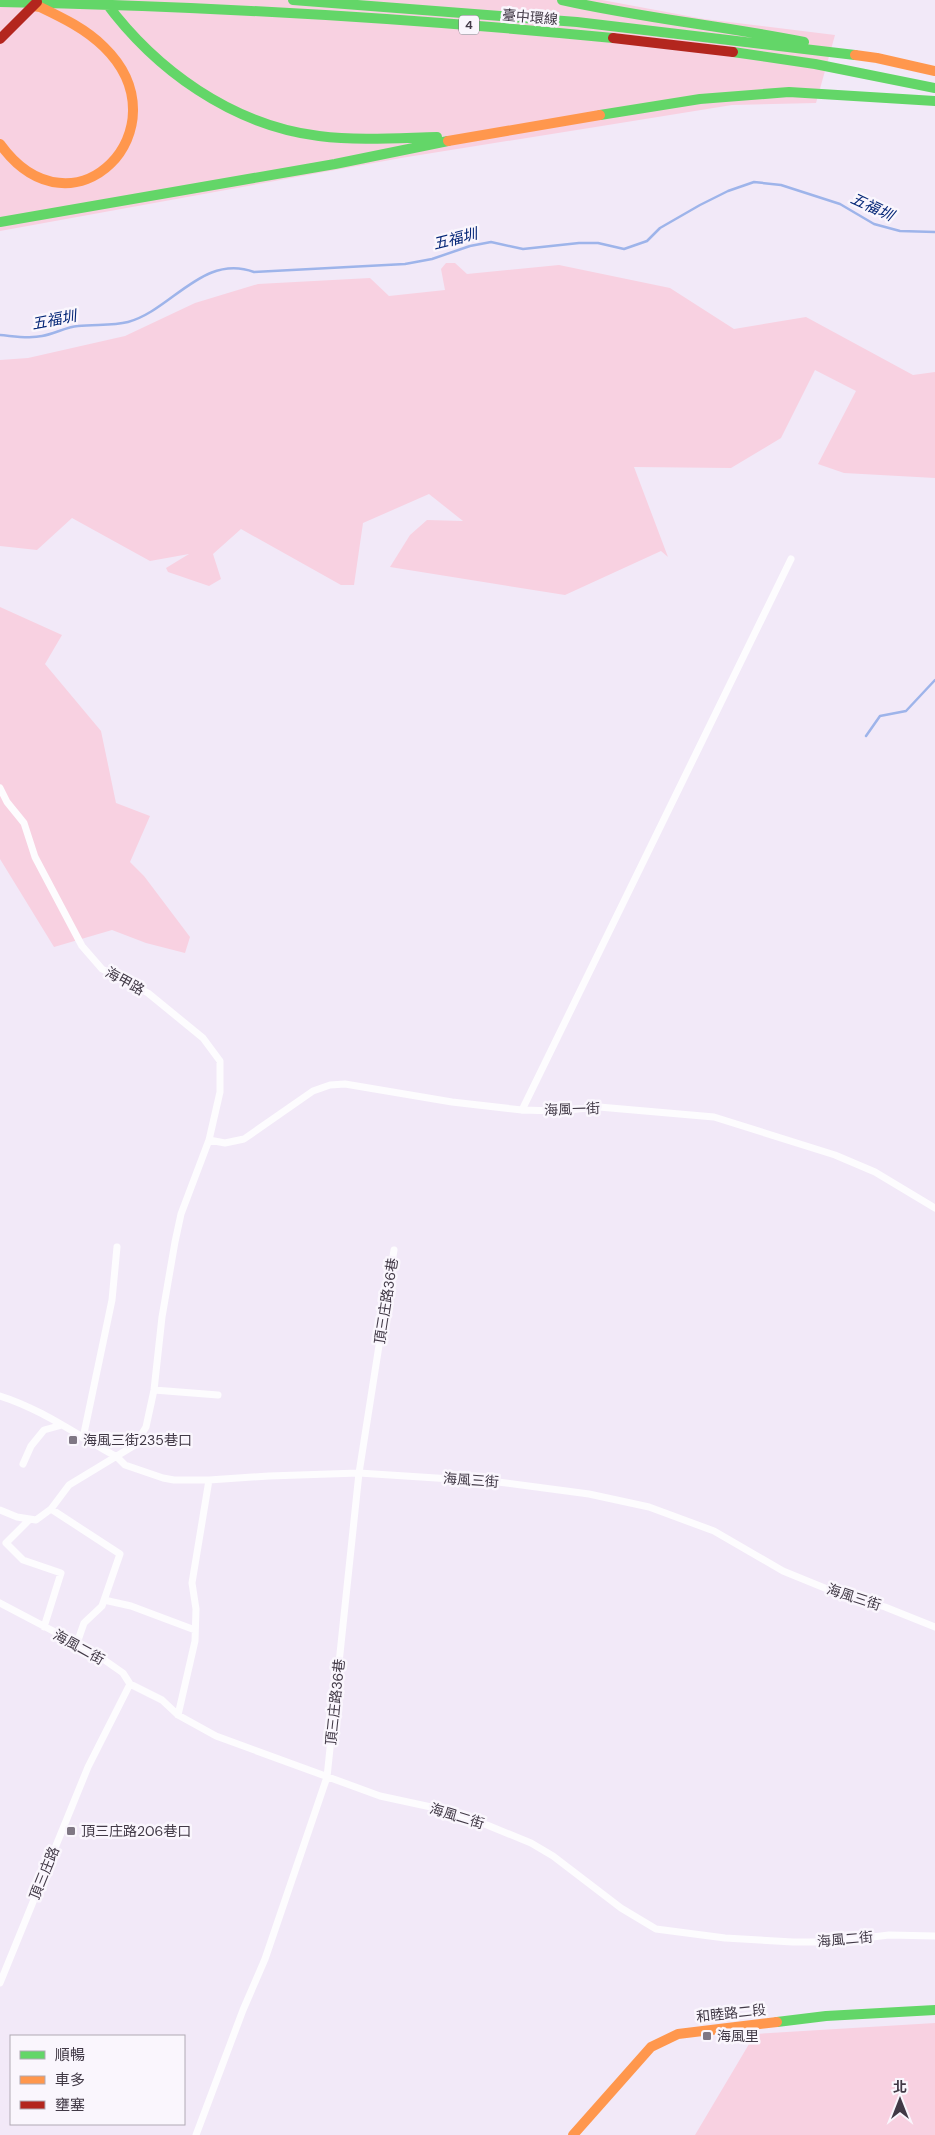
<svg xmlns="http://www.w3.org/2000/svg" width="935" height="2135" font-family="'DM Sans','Noto Sans TC',sans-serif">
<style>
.green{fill:#f8d1e1}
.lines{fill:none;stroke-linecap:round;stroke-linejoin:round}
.stream{stroke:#9eb4ea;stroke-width:2.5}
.street{stroke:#fdfcfe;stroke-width:7}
.fast{stroke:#63d668;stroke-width:10}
.slow{stroke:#ff974d;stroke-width:10}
.jam{stroke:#b3261e;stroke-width:10}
.poi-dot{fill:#7f7784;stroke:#faf6fd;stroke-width:2}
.labels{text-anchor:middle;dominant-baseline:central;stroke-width:5;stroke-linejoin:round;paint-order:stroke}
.shield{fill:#faf6fd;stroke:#78727d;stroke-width:1}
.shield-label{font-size:12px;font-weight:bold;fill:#413946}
.street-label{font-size:14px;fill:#413946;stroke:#faf6fd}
.poi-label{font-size:14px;fill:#413946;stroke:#faf6fd;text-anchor:start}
.water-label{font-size:15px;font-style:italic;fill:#052777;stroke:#faf6fd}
</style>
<rect width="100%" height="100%" fill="#f2e9f8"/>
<path class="green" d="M0,0H602L704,19L835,35L816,103L732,105L608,125L401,158L0,231Z
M446,263H455L467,274L559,265L670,288L734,329L806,317L913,375L935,372V478L844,473L818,464L856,391L815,370L781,438L731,468L634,467L668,557L661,551L565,595L390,567L410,535L427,520L463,521L429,494L363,523L354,585H341L241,529L213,554L221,579L209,586L168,572L166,568L189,554L150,561L72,518L37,550L0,546V360L28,358L125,336L195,303L258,284L370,278L389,296L445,290L441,269Z
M0,607L62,635L45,664L101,731L116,803L150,816L130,862L144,876L190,937L185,953L146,943L112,930L54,947L0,859Z
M935,2023V2135H695L755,2034Z"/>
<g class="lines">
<path class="stream" d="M0,335C13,336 29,339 42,336C54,334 66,327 78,326C95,324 112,326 128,322C172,310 203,253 254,272L405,264L432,259L470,246L491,242L523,249L579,243H598L624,249L647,241L660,228L700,205L728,191L754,182L781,185L840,204L874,224L900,231L935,232
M866,736L880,716L906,711L935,680"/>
<path class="street" d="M0,788L7,802L24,823L35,857L82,946L102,969L148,993L203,1038L220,1061V1092L209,1140L181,1214L175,1242L162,1317L154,1390L146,1427L135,1445L69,1485L51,1509L36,1520L17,1517L0,1510
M522,1110L791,559
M209,1140L225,1143L244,1139L313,1091L330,1085L345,1084L452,1102L522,1110L556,1111L599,1107L714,1117L835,1155L875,1172L935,1208
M154,1390L218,1395
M0,1396C42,1409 78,1436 117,1457L125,1465L163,1478L174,1480H209L269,1476L359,1473L498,1482L589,1494L649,1507L714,1531L783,1571L832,1591L885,1607L935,1627
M83,1438L112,1300L117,1247
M23,1464L31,1446L44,1430L62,1425
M51,1509L120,1554L102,1606L84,1623L77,1643
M29,1520L6,1543L23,1560L61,1573L44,1627
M104,1600L131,1606L195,1630
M0,1603L93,1652L123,1673L130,1684L162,1700L178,1715L216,1736L380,1796L431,1807L487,1825L531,1843L553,1856L621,1908L656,1929L725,1938L793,1942H831L889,1935L935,1936
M178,1715L195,1641L196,1609L192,1583L209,1480
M0,1983L88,1767L130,1684
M196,2135L243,2010L265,1959L327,1777L359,1473L394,1250"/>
<path class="fast" d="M104,0C155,70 232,125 319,136C358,141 398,138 437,137
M293,0L577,22L855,55
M562,0C642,18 724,26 804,42
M0,2C205,6 409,18 613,38
M733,52L815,64L935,88
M600,115L700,99L789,92L935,101
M0,222L335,164L448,141
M777,2022L826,2016L935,2010"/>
<path class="slow" d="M855,55L877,58L935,71
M448,141L600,115
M0,144C73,245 187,128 104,47C86,29 63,18 40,7L33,6
M573,2135L651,2047L678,2034L777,2022"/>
<path class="jam" d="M613,38L733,52
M0,39L37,2"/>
</g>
<g class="poi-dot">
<rect x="68" y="1435" width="10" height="10" rx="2.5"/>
<rect x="66" y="1826" width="10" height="10" rx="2.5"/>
<rect x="702" y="2031" width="10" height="10" rx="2.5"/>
</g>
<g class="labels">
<rect class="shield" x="459" y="15.5" width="20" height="19" rx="4"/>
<g class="shield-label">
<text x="469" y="25">4</text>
</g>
<g class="street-label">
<text transform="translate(530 17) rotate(5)">臺中環線</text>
<text transform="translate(125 981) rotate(29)">海甲路</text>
<text transform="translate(572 1109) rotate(-2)">海風一街</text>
<text transform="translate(386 1301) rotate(-81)">頂三庄路36巷</text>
<text transform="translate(471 1480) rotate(4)">海風三街</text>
<text transform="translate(854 1597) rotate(18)">海風三街</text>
<text transform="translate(79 1647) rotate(29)">海風二街</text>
<text transform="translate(335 1702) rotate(-84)">頂三庄路36巷</text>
<text transform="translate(457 1816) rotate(17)">海風二街</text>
<text transform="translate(44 1873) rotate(-68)">頂三庄路</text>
<text transform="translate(845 1939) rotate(-5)">海風二街</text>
<text transform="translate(731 2013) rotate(-6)">和睦路二段</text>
</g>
<g class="poi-label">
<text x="83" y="1440">海風三街235巷口</text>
<text x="81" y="1831">頂三庄路206巷口</text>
<text x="717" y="2036">海風里</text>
</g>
<g class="water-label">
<text transform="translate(872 207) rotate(25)">五福圳</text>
<text transform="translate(455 239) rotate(-14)">五福圳</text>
<text transform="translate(54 320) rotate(-11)">五福圳</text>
</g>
</g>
<rect x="10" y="2035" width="175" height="90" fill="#faf6fd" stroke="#b0aab4"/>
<rect x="20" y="2051" width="25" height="8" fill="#63d668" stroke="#b0aab4"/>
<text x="55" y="2060" font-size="15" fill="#413946">順暢</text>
<rect x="20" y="2076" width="25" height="8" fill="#ff974d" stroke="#b0aab4"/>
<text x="55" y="2085" font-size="15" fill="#413946">車多</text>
<rect x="20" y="2101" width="25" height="8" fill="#b3261e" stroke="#b0aab4"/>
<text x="55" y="2110" font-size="15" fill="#413946">壅塞</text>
<g transform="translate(900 2100)" stroke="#faf6fd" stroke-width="4" paint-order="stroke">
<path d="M0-4L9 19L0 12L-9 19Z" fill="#413946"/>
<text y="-8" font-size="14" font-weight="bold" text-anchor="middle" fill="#413946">北</text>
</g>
</svg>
